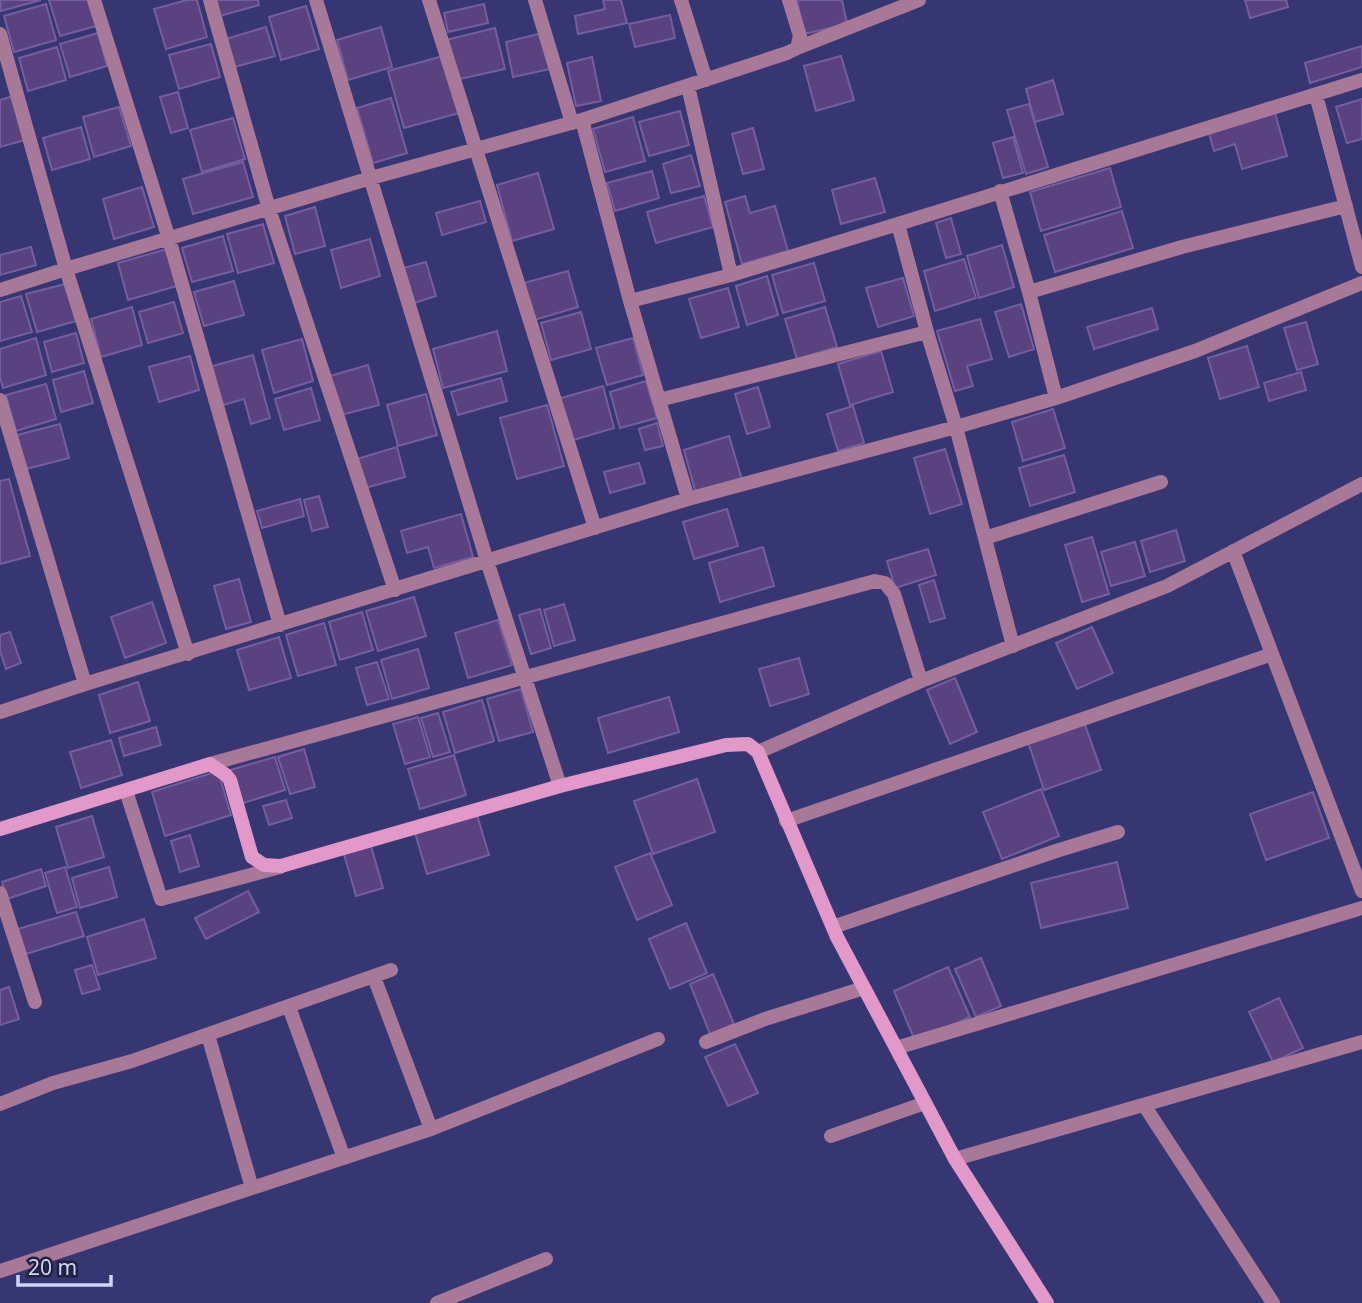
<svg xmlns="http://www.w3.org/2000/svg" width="1362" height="1303" font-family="'Noto Sans',sans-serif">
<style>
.building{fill:#59427f;stroke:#755e9f;stroke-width:2}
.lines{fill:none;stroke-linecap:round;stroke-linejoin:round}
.street{stroke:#a77898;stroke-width:14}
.secondary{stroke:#e298c9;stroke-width:14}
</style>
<rect width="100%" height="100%" fill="#353672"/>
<path class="building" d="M0,0H41L1,11Z
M49,0H89L96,26L60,36Z
M187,0H197L207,37L166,49L154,9Z
M212,0H258L259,5L216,17Z
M603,0H621L627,23L578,34L575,16L605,9Z
M797,0H842L847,24L804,34Z
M1245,0H1286L1288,7L1250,18Z
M46,4L56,40L14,52L4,16Z
M484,4L488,23L448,32L444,13Z
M306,6L319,49L281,60L269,17Z
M670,15L675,38L635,47L629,24Z
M266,27L275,56L234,67L226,39Z
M381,27L392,67L348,80L337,40Z
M495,28L505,69L455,80L446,40Z
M98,33L107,66L70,77L60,44Z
M542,33L550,69L513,77L506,42Z
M211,44L220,77L179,89L169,55Z
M1362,46V67L1310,83L1305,63Z
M57,47L66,80L28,91L19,58Z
M443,56L459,113L404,128L388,71Z
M841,56L854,100L816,111L804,66Z
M592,57L601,101L576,106L567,63Z
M1053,80L1063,114L1035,122L1026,89Z
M178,92L188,128L171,133L160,97Z
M13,96L25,140L0,147V100Z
M391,98L407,153L373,163L357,108Z
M1362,99V139L1347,143L1336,107Z
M1029,104L1048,167L1026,174L1007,110Z
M119,107L131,146L94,157L83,117Z
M680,111L689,145L649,156L639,122Z
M1275,113L1287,156L1242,169L1235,144L1214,151L1209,133Z
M633,117L645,161L605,172L593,129Z
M233,118L245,159L202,172L190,130Z
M81,127L90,159L52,170L43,138Z
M753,128L764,169L743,174L732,134Z
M1013,137L1023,173L1003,178L993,143Z
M691,155L700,186L671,193L663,164Z
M243,162L253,197L193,214L183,179Z
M1110,168L1121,207L1041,231L1030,192Z
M652,171L659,198L615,211L607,183Z
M538,173L554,229L512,241L497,185Z
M875,178L885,212L841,224L832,190Z
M142,187L154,227L114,239L103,199Z
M704,196L713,227L656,243L647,212Z
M745,196L750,213L775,206L788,251L742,264L725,202Z
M480,201L486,222L442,235L436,213Z
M315,207L325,246L295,254L285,216Z
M1122,211L1133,248L1055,272L1044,235Z
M951,218L961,254L946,258L936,223Z
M263,224L274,263L238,273L227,234Z
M223,236L233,271L192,282L182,248Z
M370,239L380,276L341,288L331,250Z
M1002,245L1014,287L979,298L967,256Z
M31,247L36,265L0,275V255Z
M167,249L177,286L128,300L118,263Z
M964,259L976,298L935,311L924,271Z
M426,262L436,296L414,303L404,268Z
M814,263L825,301L783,313L772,275Z
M568,271L578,307L534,320L524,283Z
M767,276L778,315L747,325L736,286Z
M903,278L914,316L878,327L866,288Z
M234,281L244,315L204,326L194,292Z
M65,284L76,321L37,332L26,294Z
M728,288L739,327L701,338L689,299Z
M21,296L32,332L0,341V302Z
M174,302L183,333L148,343L139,312Z
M1021,304L1034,349L1009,357L995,312Z
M132,307L142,345L101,357L91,319Z
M825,307L837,347L797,359L785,319Z
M1152,308L1158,329L1094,349L1087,327Z
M581,312L591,349L551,360L541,323Z
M980,319L992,359L967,366L973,386L955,391L937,331Z
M1306,322L1318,364L1297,370L1284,328Z
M497,331L507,371L443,388L433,349Z
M76,333L84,363L52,372L44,342Z
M36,338L46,375L3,388L0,377V349Z
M633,338L643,375L607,385L596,348Z
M302,339L313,381L274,393L262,350Z
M1247,346L1259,387L1220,399L1208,358Z
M881,351L893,392L850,405L838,364Z
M253,355L270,418L251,424L244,399L220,406L209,367Z
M190,356L199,390L159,402L149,367Z
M368,365L379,405L341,415L330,376Z
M84,371L93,403L61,412L53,380Z
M1301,372L1306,390L1269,401L1264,383Z
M501,378L507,401L458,415L451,392Z
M646,381L657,418L620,428L610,392Z
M46,384L56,419L16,431L6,395Z
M603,386L614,428L570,441L558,399Z
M758,387L770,427L747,434L735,394Z
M311,388L320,420L284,430L275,399Z
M426,394L437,435L398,446L387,405Z
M547,405L564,466L517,479L500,418Z
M853,406L864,443L838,451L827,414Z
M1053,409L1065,448L1023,461L1012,422Z
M657,423L663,446L645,450L639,429Z
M60,424L69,458L26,469L17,435Z
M729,436L742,480L696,494L684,450Z
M397,447L405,477L365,488L357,459Z
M945,449L962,504L930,514L914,458Z
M1064,455L1075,492L1030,506L1019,468Z
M639,463L645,483L610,493L604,472Z
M9,479L30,556L0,564V481Z
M319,496L328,527L312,531L304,500Z
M300,499L304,516L262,528L257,511Z
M727,509L738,546L694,559L683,522Z
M461,514L473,557L434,568L428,547L407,553L401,531Z
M1176,530L1185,561L1150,572L1141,541Z
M1092,537L1109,594L1082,602L1065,545Z
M1135,542L1145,576L1111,586L1101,552Z
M763,547L774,586L720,602L709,563Z
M928,549L936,575L895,588L887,561Z
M239,579L251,622L226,629L214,586Z
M934,580L945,618L930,622L919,585Z
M414,597L426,636L378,651L366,611Z
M152,602L166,643L125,658L111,617Z
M564,604L575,640L554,646L544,610Z
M540,609L551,648L531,654L519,615Z
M362,612L373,650L340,660L329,622Z
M498,620L512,665L468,678L455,633Z
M324,623L336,665L298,676L286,635Z
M1092,627L1113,673L1077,689L1056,643Z
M10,632L21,663L6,669L0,651V635Z
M279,637L291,678L249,690L237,650Z
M418,649L429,688L392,699L381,660Z
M799,658L809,694L770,706L759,669Z
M377,662L389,699L367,705L356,668Z
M955,678L977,732L950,744L927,690Z
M138,682L150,721L110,733L99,695Z
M521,689L533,732L499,741L487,699Z
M669,697L679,732L608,753L598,718Z
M482,700L494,741L455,753L443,712Z
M438,713L450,752L433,757L421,718Z
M418,717L430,757L405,764L393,724Z
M1083,719L1101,770L1044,790L1027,739Z
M156,727L161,745L124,756L119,738Z
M111,740L122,775L81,788L70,752Z
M304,749L315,787L290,794L278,757Z
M454,755L466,795L420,809L408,769Z
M275,757L285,790L240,804L230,770Z
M218,771L231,815L165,836L152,792Z
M697,779L715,832L653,854L634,801Z
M1041,789L1059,836L1002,859L983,812Z
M1313,792L1329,838L1266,860L1250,814Z
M286,800L292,818L269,825L263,806Z
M477,815L489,855L427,874L415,833Z
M92,816L104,857L68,868L56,827Z
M190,835L199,866L180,872L171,841Z
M371,846L383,888L356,896L344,854Z
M650,853L672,905L637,920L615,867Z
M1117,862L1128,908L1041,928L1031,883Z
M65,867L77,907L57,913L45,873Z
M109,867L117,897L80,908L72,878Z
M41,869L46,886L7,899L2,882Z
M248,891L259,912L206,939L195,918Z
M76,912L84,936L26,954L18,929Z
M144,919L156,958L98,975L87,937Z
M686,923L707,973L670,989L649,939Z
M981,958L1001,1006L976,1017L955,969Z
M92,965L100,989L82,994L75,970Z
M948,967L970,1017L915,1041L894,991Z
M713,974L734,1024L710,1034L690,984Z
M9,987L19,1019L0,1025V990Z
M1279,998L1303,1048L1273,1062L1249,1012Z
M735,1044L758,1093L728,1106L705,1057Z"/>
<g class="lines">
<path class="street" d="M94,0L169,239L280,625
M210,0L269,209L395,590
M316,0L487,561L560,786
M429,0L595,528
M535,0L572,123
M681,0L706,80
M0,34L66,269L188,654
M797,48L919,0
M688,86L731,275
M1316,95L1362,267
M582,120L630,301L731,275L898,224L1362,80
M1000,191L1029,292L1056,398
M898,224L927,332L956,427L1013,646
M0,290L66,269L371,178L582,120L787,53L797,48L800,36L789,0
M1029,292L1182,247L1346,206
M630,301L659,400
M0,400L85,684
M688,499L659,400L927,332
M985,538L1161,482
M1233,551L1362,891
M0,712L85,684L688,499L956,427L1056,398L1195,351L1362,283
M758,752L921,681L1167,586L1362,484
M210,764L875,581L885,583L894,594L921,681
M126,791L161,899L280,867
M786,821L1272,654
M0,893L35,1002
M833,927L1056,851L1118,832
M374,977L431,1129
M289,1007L344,1158
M208,1035L252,1188
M706,1042L765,1019L864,988
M896,1048L1362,908
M0,1104L53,1083L132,1061L391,970
M1144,1105L1273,1303
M831,1136L925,1103
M955,1159L1362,1042
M0,1271L431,1129L658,1039
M437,1303L546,1259"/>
<path class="secondary" d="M0,829L210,764L226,775L230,780L252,857L264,865L281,866L560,786L726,745L748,744L758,752L837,937L955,1159L1047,1303"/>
</g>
<path d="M18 1275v10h93v-10" fill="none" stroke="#d0d5fa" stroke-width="3.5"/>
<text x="28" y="1275" font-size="21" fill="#d0d5fa" stroke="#20223d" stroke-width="5" paint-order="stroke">20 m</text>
</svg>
